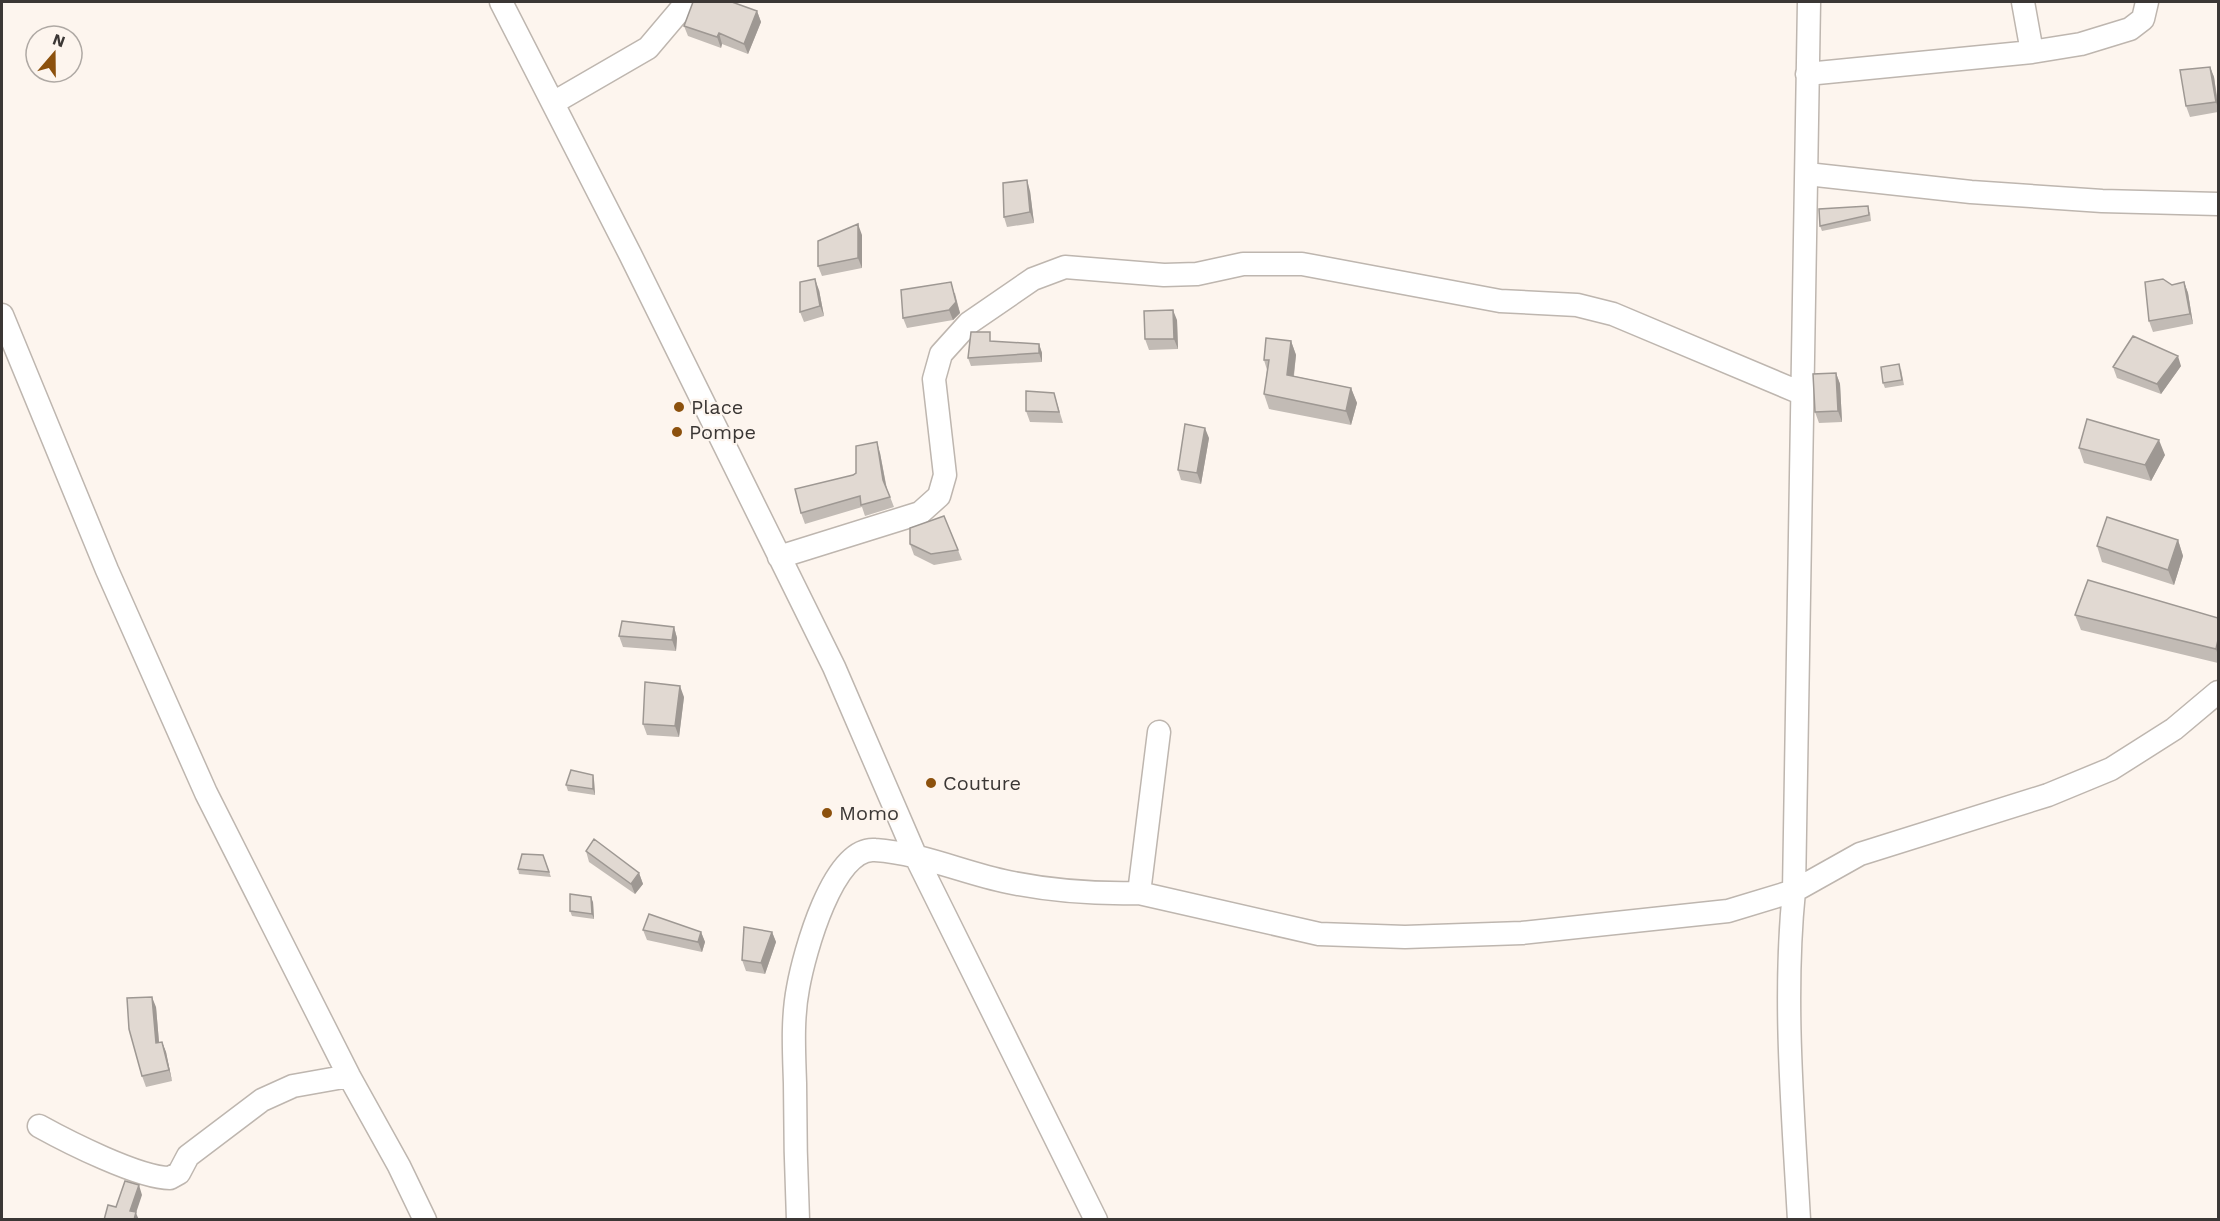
<svg xmlns="http://www.w3.org/2000/svg" width="2220" height="1221" font-family="'Work Sans',sans-serif">
<style>
.lines{fill:none;stroke-linecap:round;stroke-linejoin:round}
.minor-casing{stroke:#beb6af;stroke-width:25}
.minor{stroke:#fff;stroke-width:22}
.wall{fill:#c2bbb5}
.shaded-wall{fill:#9e9893}
.building{fill:#e1d9d2;stroke:#9e9893;stroke-width:1.5}
.poi-dot{fill:#8c510d;stroke:#fdf5ee;stroke-width:2}
.labels{text-anchor:middle;dominant-baseline:central;stroke-width:4.5;stroke-linejoin:round;paint-order:stroke}
.poi-label{font-size:20px;fill:#3b3735;stroke:#fdf5ee;text-anchor:start}
</style>
<rect width="100%" height="100%" fill="#fdf5ee"/>
<g class="lines">
<defs>
<path id="minor" d="M501,2L630,254L834,667L916,857L1096,1220
M2023,2L2032,52
M1807,74L2032,52L2081,44L2130,29L2143,19L2147,2
M553,103L648,48L687,2
M1807,174L1971,192L2102,201L2218,204
M2,315L107,570L206,793L349,1076L399,1166L425,1220
M779,557L920,513L939,496L945,475L934,379L941,354L969,323L1033,279L1065,267L1164,275L1197,274L1243,264H1302L1500,301L1577,305L1613,314L1801,393
M1139,893L1319,934L1405,937L1522,933L1728,911L1794,891L1860,854L2048,795L2111,769L2174,729L2218,692
M39,1126C68,1142 139,1178 170,1178L179,1173L188,1156L262,1100L293,1086L349,1076
M798,1220C796,1174 795,1129 795,1083C794,1052 792,1019 798,988C804,954 833,846 875,850C921,853 964,873 1008,882C1051,891 1095,894 1139,893L1159,732
M1799,1220C1793,1111 1783,999 1794,891L1809,2"/>
</defs>
<use href="#minor" class="minor-casing"/>
<use href="#minor" class="minor"/>
</g>
<path class="wall" d="M757,11L761,22L748,54L722,44L721,48L688,36L684,26Z
M2210,67L2214,77L2218,102V112L2190,117L2186,106Z
M1030,191L1034,223L1007,227L1004,217Z
M1870,212L1871,221L1822,231L1820,226Z
M862,235V268L822,276L818,266Z
M2184,282L2188,293L2193,324L2153,332L2149,321L2172,285Z
M819,290L824,316L804,322L800,312Z
M955,293L960,313L953,320L907,328L903,318Z
M1177,320L1178,349L1149,350L1145,339Z
M1291,341L1296,355L1294,376L1351,388L1357,403L1351,425L1269,409L1264,394L1267,370L1264,360Z
M993,342L1039,344L1042,353V362L971,366L968,358Z
M2181,366L2161,394L2117,378L2113,367Z
M1901,369L1904,385L1885,388L1883,383Z
M1836,373L1840,384L1842,422L1819,423L1815,412Z
M1054,393L1063,423L1030,422L1026,411Z
M1209,438L1201,484L1181,480L1178,470Z
M2079,448L2165,455L2151,481L2084,463Z
M880,453L887,489L894,507L865,516L862,507L805,524L801,513L853,475Z
M2178,540L2183,556L2174,585L2102,562L2097,546Z
M910,544L958,550L962,560L934,565L914,555Z
M2075,615L2218,618V663L2081,630Z
M674,627L677,638L676,651L623,647L619,636Z
M684,697L679,737L647,735L643,724Z
M594,780L595,795L568,791L566,785Z
M586,851L639,873L643,884L635,894L589,862Z
M543,855L551,877L519,874L518,869Z
M593,902L594,919L572,916L570,911Z
M643,930L701,932L705,942L702,952L647,940Z
M772,932L776,942L765,974L746,971L742,960Z
M156,1007L159,1042H162L166,1052L172,1081L146,1087L142,1076Z"/>
<path class="shaded-wall" d="M757,11L761,22L748,54L744,44Z
M719,33L722,44L721,48L717,37Z
M2210,67L2214,77L2218,108L2216,102Z
M1027,180L1030,191L1034,223L1030,212Z
M858,224L862,235V268L858,258Z
M815,279L819,290L824,316L820,306Z
M951,282L960,313L953,320L949,310Z
M2184,282L2188,293L2193,324L2190,314Z
M1173,310L1177,320L1178,349L1174,339Z
M1291,341L1296,355L1292,389L1287,375Z
M1039,344L1042,353V362L1039,353Z
M2178,356L2181,366L2161,394L2157,384Z
M1836,373L1840,384L1842,422L1838,411Z
M1351,388L1357,403L1351,425L1346,411Z
M1205,428L1209,438L1201,484L1197,473Z
M2159,440L2165,455L2151,481L2145,465Z
M877,442L880,453L887,491L883,480Z
M2178,540L2183,556L2174,585L2168,570Z
M674,627L677,638L676,651L672,640Z
M2218,640V655L2216,649Z
M680,686L684,697L679,737L675,726Z
M593,775L594,780L595,795L593,789Z
M639,873L643,884L635,894L631,884Z
M591,897L593,902L594,919L592,914Z
M701,932L705,942L702,952L698,942Z
M772,932L776,942L765,974L761,963Z
M152,997L156,1007L160,1054L156,1043Z
M162,1042L166,1052L172,1081L169,1070Z
M139,1185L142,1195L136,1213L139,1220H134L130,1211Z"/>
<path class="building" d="M693,2H732L757,11L744,44L719,33L717,37L684,26Z
M2210,67L2216,102L2186,106L2180,70Z
M1027,180L1030,212L1004,217L1003,183Z
M1868,206L1869,215L1820,226L1819,209Z
M858,224V258L818,266V241Z
M815,279L820,306L800,312V282Z
M2163,279L2172,285L2184,282L2190,314L2149,321L2145,282Z
M951,282L956,302L949,310L903,318L901,290Z
M1173,310L1174,339H1145L1144,311Z
M971,332H990V341L1039,344V353L968,358Z
M2133,336L2178,356L2157,384L2113,367Z
M1266,338L1291,341L1287,375L1351,388L1346,411L1264,394L1269,360H1264Z
M1899,364L1902,380L1883,383L1881,367Z
M1836,373L1838,411L1815,412L1813,374Z
M1026,391L1054,393L1059,412L1026,411Z
M2087,419L2159,440L2145,465L2079,448Z
M1185,424L1205,428L1197,473L1178,470Z
M877,442L883,480L890,497L861,505L860,496L801,513L795,489L853,475L856,473V446Z
M944,516L958,550L931,554L910,544V528Z
M2107,517L2178,540L2168,570L2097,546Z
M2088,580L2218,618V640L2216,649L2075,615Z
M622,621L674,627L672,640L619,636Z
M645,682L680,686L675,726L643,724Z
M571,770L593,775V789L566,785Z
M594,839L639,873L631,884L586,851Z
M522,854L543,855L549,872L518,869Z
M570,894L591,897L592,914L570,911Z
M649,914L701,932L698,942L643,930Z
M744,927L772,932L761,963L742,960Z
M152,997L156,1043L162,1042L169,1070L142,1076L129,1029L127,998Z
M125,1181L139,1185L130,1211L136,1212L134,1220H104L108,1205L116,1207Z"/>
<g class="poi-dot">
<circle cx="679" cy="407" r="6"/>
<circle cx="677" cy="432" r="6"/>
<circle cx="931" cy="783" r="6"/>
<circle cx="827" cy="813" r="6"/>
</g>
<g class="labels">
<g class="poi-label">
<text x="691" y="407">Place</text>
<text x="689" y="432">Pompe</text>
<text x="943" y="783">Couture</text>
<text x="839" y="813">Momo</text>
</g>
</g>
<rect width="2220" height="1221" fill="none" stroke="#3b3735" stroke-width="6"/>
<g transform="translate(54 54) rotate(20)"><circle r="28" fill="#fdf5ee" stroke="#afa9a4" stroke-width="1.5"/>
<path d="M0-4.5L10 22L0 15L-10 22Z" fill="#8c510d"/>
<text y="-9" font-size="16" font-weight="bold" text-anchor="middle" fill="#3b3735">N</text>
</g>
</svg>
